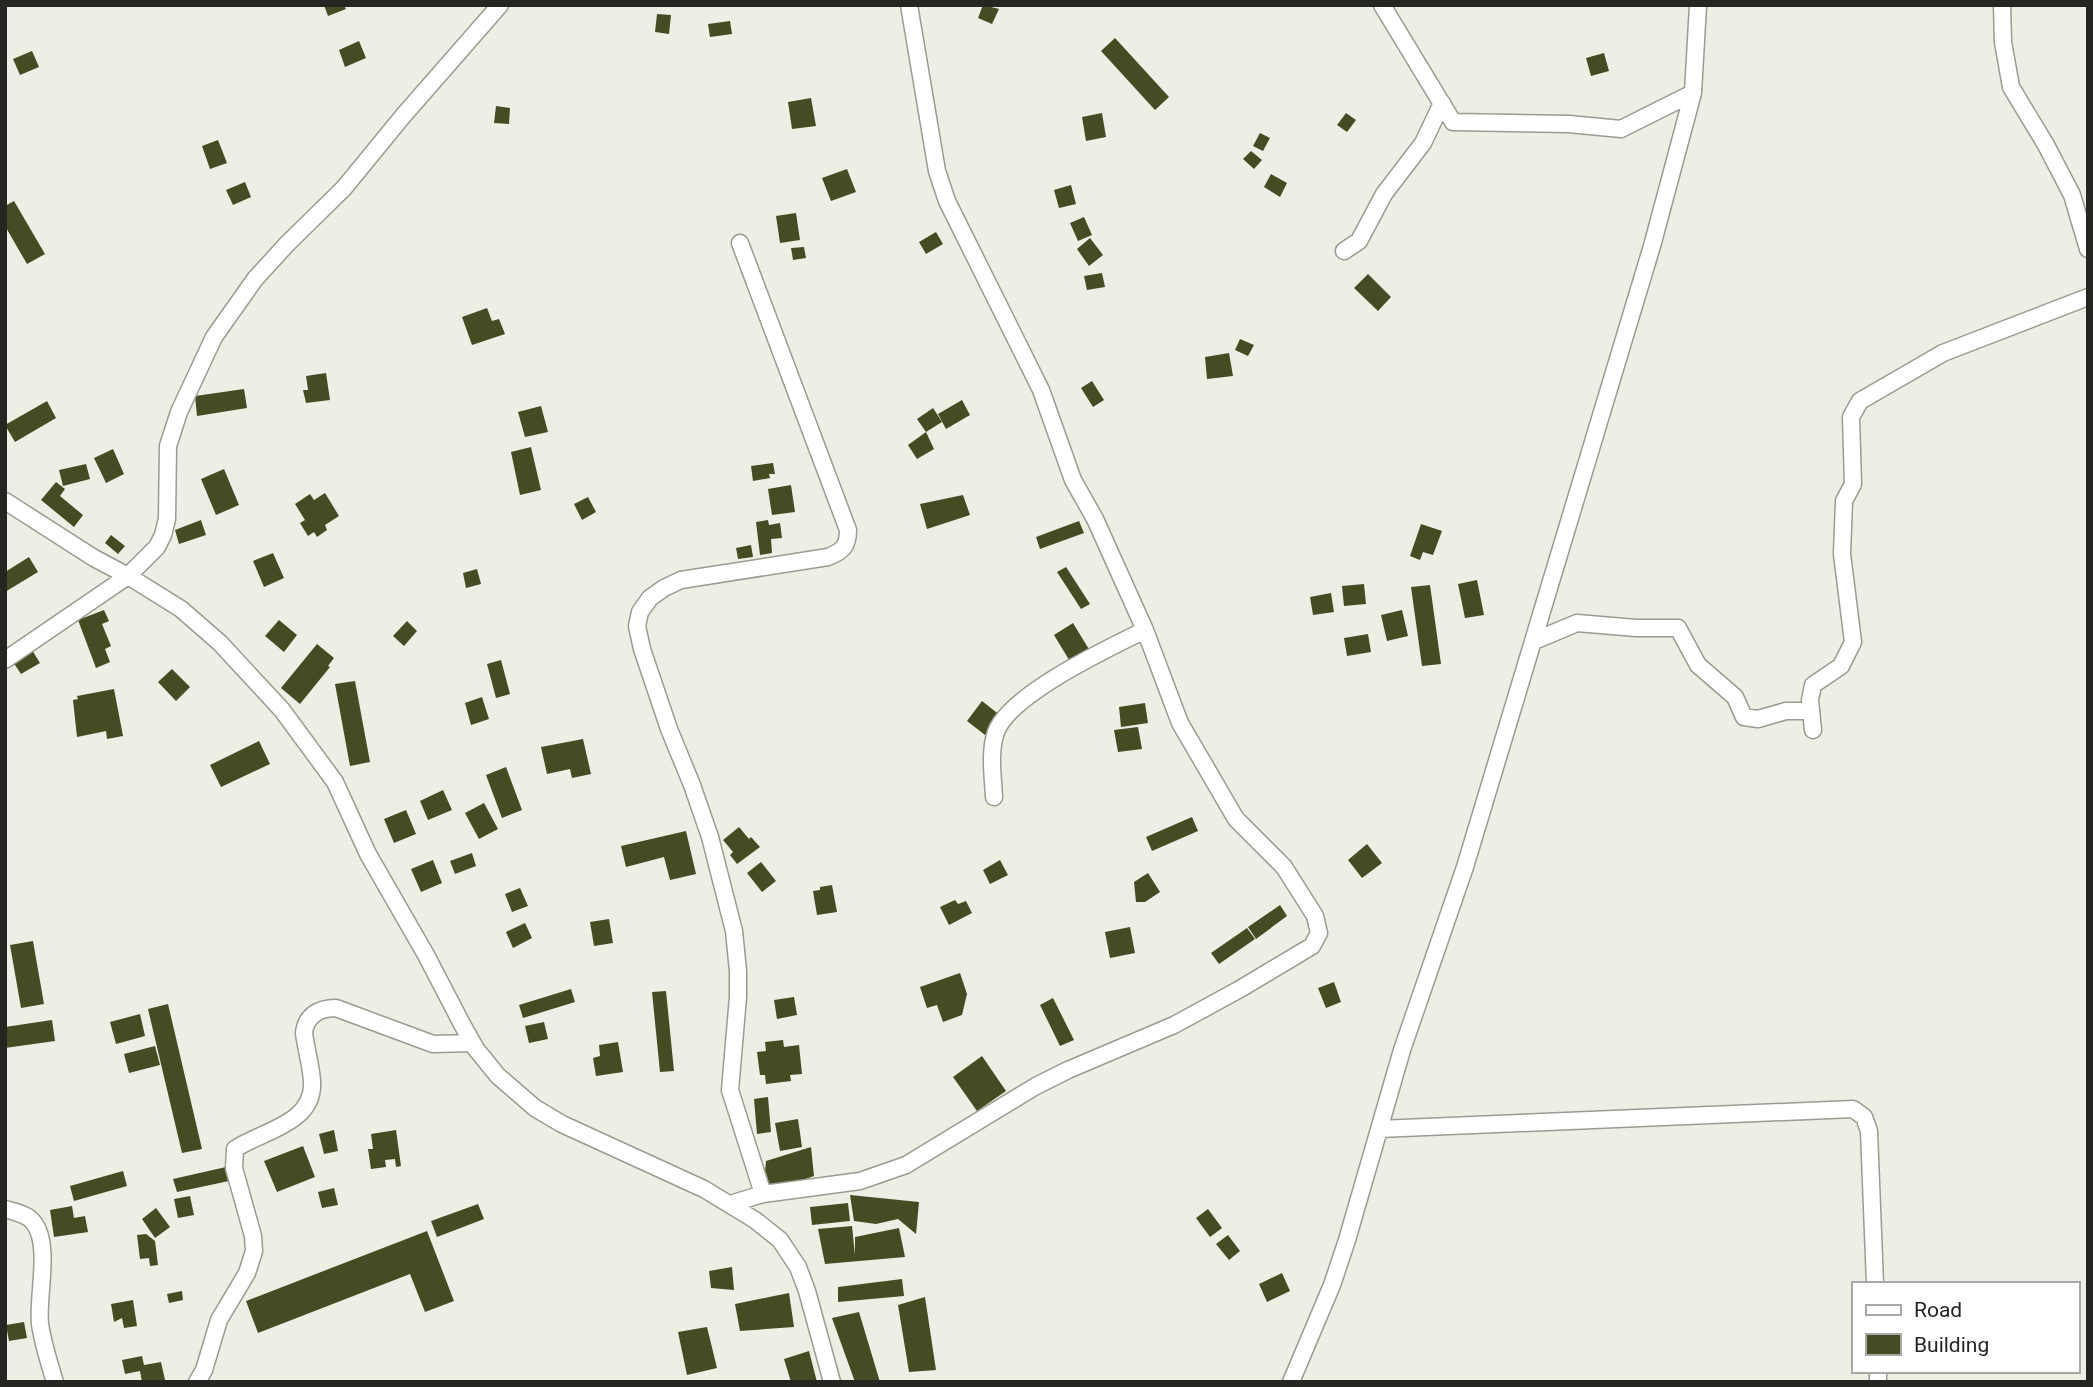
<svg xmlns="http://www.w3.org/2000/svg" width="2093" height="1387" font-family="Roboto,sans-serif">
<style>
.building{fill:#454c24}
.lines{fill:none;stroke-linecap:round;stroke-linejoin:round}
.street-casing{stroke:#999c91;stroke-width:19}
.street{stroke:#fff;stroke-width:16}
</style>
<rect width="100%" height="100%" fill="#ecefe3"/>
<path class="building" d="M324,5H344L346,9L328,16Z
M983,5L999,9L992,24L978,18Z
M657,14L671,15L669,34L655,32Z
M730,21L732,34L710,37L708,24Z
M1115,38L1169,97L1155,110L1101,51Z
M359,41L366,58L345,67L339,50Z
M32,51L39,67L20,75L13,59Z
M1604,53L1609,71L1591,76L1586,58Z
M811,98L816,126L792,129L788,102Z
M496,106L510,108L509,124L494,123Z
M1102,113L1106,137L1086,141L1082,117Z
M1346,113L1356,120L1347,132L1337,125Z
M1260,133L1270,138L1263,151L1253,146Z
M218,140L227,163L210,169L202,146Z
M1251,151L1262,160L1254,169L1243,159Z
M847,169L856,192L831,201L822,178Z
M1271,174L1287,183L1280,197L1264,187Z
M245,182L251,197L233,205L226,190Z
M1071,185L1076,204L1059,208L1054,190Z
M14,201L45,254L27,264L5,226V206Z
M796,213L800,240L780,243L776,216Z
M1084,217L1092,235L1078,241L1070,223Z
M936,232L943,244L926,254L919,242Z
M1090,238L1103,255L1089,266L1077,249Z
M804,247L806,258L793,260L791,248Z
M1102,273L1105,287L1087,290L1084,276Z
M1368,274L1391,297L1378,311L1354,288Z
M487,308L492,321L499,319L505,334L472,345L462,317Z
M1240,339L1254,345L1248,356L1235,350Z
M1229,353L1233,376L1207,379L1205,357Z
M326,373L330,400L306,403L303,390H308L306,376Z
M1092,381L1104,400L1093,407L1081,388Z
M244,389L247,408L197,416L195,396Z
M962,400L970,415L946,429L938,414Z
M47,401L56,418L15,442L5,425Z
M541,406L548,432L525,437L518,412Z
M933,408L942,422L926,432L917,419Z
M926,432L934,449L917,459L908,445Z
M531,447L541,490L520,495L511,452Z
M113,449L124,474L106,483L94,458Z
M773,463L775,474H769L770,478L753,481L751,466Z
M86,464L90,479L63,486L59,470Z
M224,469L239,505L216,515L201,479Z
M56,482L65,489L60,496L83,515L74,527L41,500Z
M791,485L795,512L772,515L768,489Z
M325,493L339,516L325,525L327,530L317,537L314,532L308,536L300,523L305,520L295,504L310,494L314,500Z
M963,495L970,515L927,529L920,504Z
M588,497L596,512L582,520L574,504Z
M201,520L206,535L179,544L175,530Z
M768,520L769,525L780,523L782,538L771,539L772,553L760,555L756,522Z
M1079,521L1084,533L1040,549L1036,537Z
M1421,524L1442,531L1433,555L1423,552L1420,560L1410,556Z
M111,535L125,546L118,554L105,543Z
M751,545L753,557L738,559L736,548Z
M273,553L284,578L264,587L253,561Z
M29,557L38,572L5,592V572Z
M1066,567L1090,604L1081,609L1057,572Z
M477,569L481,584L466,588L463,573Z
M1477,580L1484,615L1465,618L1458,584Z
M1364,584L1366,604L1344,606L1342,586Z
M1430,585L1441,664L1422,666L1411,587Z
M1331,593L1334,612L1313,615L1310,597Z
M104,610L109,621L102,624L111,646L105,649L110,662L96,668L78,620Z
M1402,610L1408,636L1387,641L1381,615Z
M279,620L297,635L284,652L265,636Z
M407,621L417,631L404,646L393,636Z
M1073,623L1090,651L1071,663L1054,635Z
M1368,634L1371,652L1347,656L1344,638Z
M317,644L334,658L328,666L330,667L300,704L281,688Z
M32,650L40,663L21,674L13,662Z
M501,660L510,694L496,698L487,664Z
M172,669L190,687L176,701L158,682Z
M355,681L370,762L350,766L335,684Z
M114,689L123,736L107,739L106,731L77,737L73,700L78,699L77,696Z
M482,697L489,719L471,725L465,703Z
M982,701L1001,716L985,735L967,721Z
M1145,703L1148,723L1121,727L1119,707Z
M1138,727L1142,749L1118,752L1114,730Z
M583,739L591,774L572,778L570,769L547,774L541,747Z
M259,741L270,764L221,787L210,765Z
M506,767L522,810L502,818L486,775Z
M443,790L452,810L428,820L420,801Z
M484,803L498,829L479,839L465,813Z
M406,810L416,834L394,843L384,819Z
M1192,817L1198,831L1152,851L1146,837Z
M739,827L749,839L751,837L760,847L737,864L730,855L733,852L723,840Z
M686,831L696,874L670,880L664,857L626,867L621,846Z
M1367,844L1382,863L1362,878L1348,860Z
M472,853L476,866L455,874L450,861Z
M433,860L442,883L421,892L411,869Z
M1000,860L1008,875L990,884L983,870Z
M761,862L776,881L762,892L747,873Z
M1148,873L1160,892L1145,902H1136L1134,882Z
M832,885L837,912L817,915L813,891L820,890V887Z
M520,888L528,906L512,912L505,894Z
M955,900L958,904L966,901L972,913L949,925L940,907Z
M1280,905L1287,916L1256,939L1248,927Z
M609,919L613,943L594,946L590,922Z
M525,923L532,938L513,948L506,932Z
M1130,927L1135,953L1110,958L1105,932Z
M1247,928L1255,939L1219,964L1211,953Z
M33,941L44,1004L21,1008L10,945Z
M960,973L967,994L962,1015L943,1022L937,1005L927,1008L920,987Z
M1334,982L1341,1002L1326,1008L1318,988Z
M571,989L575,1002L523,1018L519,1005Z
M666,991L674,1071L660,1072L652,992Z
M794,997L797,1015L777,1019L774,1000Z
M1053,998L1074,1040L1060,1046L1040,1005Z
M168,1004L202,1149L182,1153L148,1009Z
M140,1014L145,1036L116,1044L110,1022Z
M52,1020L55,1041L5,1048V1027Z
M544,1022L548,1039L529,1043L525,1026Z
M783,1040L784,1047L799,1045L802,1074L790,1075L791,1081L766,1084L765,1075H760L757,1052L766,1051L765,1042Z
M618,1042L623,1072L596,1076L593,1058L600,1056L599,1045Z
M155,1046L160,1065L129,1073L124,1054Z
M982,1056L1006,1091L977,1111L953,1077Z
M768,1097L771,1132L757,1134L754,1099Z
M798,1119L802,1147L780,1151L775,1123Z
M334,1130L338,1151L324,1154L319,1134Z
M396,1130L401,1166L396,1167L395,1159L385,1160L386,1167L371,1169L368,1149H373L371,1134Z
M303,1146L315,1177L277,1192L264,1161Z
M811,1147L814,1176L763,1194L766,1161Z
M226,1167L229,1181L177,1192L173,1179Z
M123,1171L127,1186L74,1201L70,1186Z
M334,1188L338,1205L322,1208L318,1192Z
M850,1195L919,1202L916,1234L898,1219L876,1224L854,1221Z
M190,1196L194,1215L178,1218L174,1199Z
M848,1203L850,1221L812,1225L810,1207Z
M478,1204L484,1219L437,1237L431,1221Z
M72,1206L74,1218L85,1216L88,1232L54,1237L50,1210Z
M156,1208L170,1227L155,1238L142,1219Z
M1208,1209L1222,1228L1210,1237L1196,1218Z
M852,1226L855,1255V1237L899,1228L905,1257L825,1264L818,1229Z
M427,1231L454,1301L425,1312L410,1274L258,1333L246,1301Z
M146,1234L155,1241L158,1265L150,1266L149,1258L140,1259L137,1235Z
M1228,1235L1240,1251L1229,1260L1216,1244Z
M732,1267L734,1290L711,1288L709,1271Z
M1282,1273L1290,1291L1267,1302L1259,1284Z
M902,1279L904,1296L838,1302V1287Z
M182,1291L183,1300L169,1303L167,1294Z
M789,1293L794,1327L740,1331L735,1304Z
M925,1297L936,1370L909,1372L898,1305Z
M133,1300L137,1326L124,1328L122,1318L114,1322L111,1304Z
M859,1312L880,1382H855L832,1318Z
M24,1322L27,1338L9,1341L6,1325Z
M707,1327L717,1368L687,1375L678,1332Z
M809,1351L817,1382H791L784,1359Z
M142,1356L144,1365L161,1362L165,1380L142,1382L140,1371L125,1374L122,1360Z"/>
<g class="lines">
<defs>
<path id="street" d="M1382,5L1453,122L1569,124L1621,129L1693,93
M2002,5L2003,42L2011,87L2046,145L2072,195L2088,249
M740,243L848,530C848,546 843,551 828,557L681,580L664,588L650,598L640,612L637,626L642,649L669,729L692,785L710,837L734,931L738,971V997L730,1090L763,1194
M1344,251L1359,241L1384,194L1423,143L1442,103
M5,501L94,558L128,576L181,609L220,643L282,710L335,782L368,854L426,955L463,1026L476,1049L498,1076L535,1108L562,1124L704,1189L755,1220L780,1240L798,1267L807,1291L832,1382
M1534,641L1577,623L1636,628H1678L1698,665L1735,697L1744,717L1758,719L1786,711H1811
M5,660L128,576L157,547L163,535L167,519L168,446L179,412L214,337L255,279L287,244L344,188L403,116L500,5
M1813,730L1810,700L1813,685L1841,666L1853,642L1842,554L1844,501L1853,484L1851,417L1860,401L1943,353L2088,297
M994,797C993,776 989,752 996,732C1010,694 1109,648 1145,630
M1379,1129L1853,1109L1864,1117L1869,1131L1875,1284
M730,1204L763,1194L860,1181L906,1165L1036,1086L1068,1070L1174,1025L1240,989L1312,946L1319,933L1315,916L1284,867L1236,819L1180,723L1145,630L1095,519L1073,480L1041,390L947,201L937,171L909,5
M5,1209C15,1212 28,1214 34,1223C51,1245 37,1297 40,1324C43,1344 49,1363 55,1382
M1878,1371V1382
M197,1382L204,1370L219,1320L247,1273L254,1251L253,1236L234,1168L235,1149C261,1131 315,1124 312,1081C311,1065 306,1049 304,1033C306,1015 319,1008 336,1008L433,1044L472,1043
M1291,1382L1332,1285L1347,1240L1402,1050L1465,867L1652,246L1693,93L1698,5"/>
</defs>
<use href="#street" class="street-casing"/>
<use href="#street" class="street"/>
</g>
<rect width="2093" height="1387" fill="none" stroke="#252622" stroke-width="14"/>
<rect x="1852" y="1282" width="228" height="91" fill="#ffffff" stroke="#a8a8a7" stroke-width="2"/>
<rect x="1866" y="1305" width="35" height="10" fill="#ffffff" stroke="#a8a8a7" stroke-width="2"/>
<text x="1914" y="1317" font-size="21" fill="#252622">Road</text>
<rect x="1866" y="1334" width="35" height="21" fill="#454c24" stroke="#a8a8a7" stroke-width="2"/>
<text x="1914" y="1352" font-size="21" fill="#252622">Building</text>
</svg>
